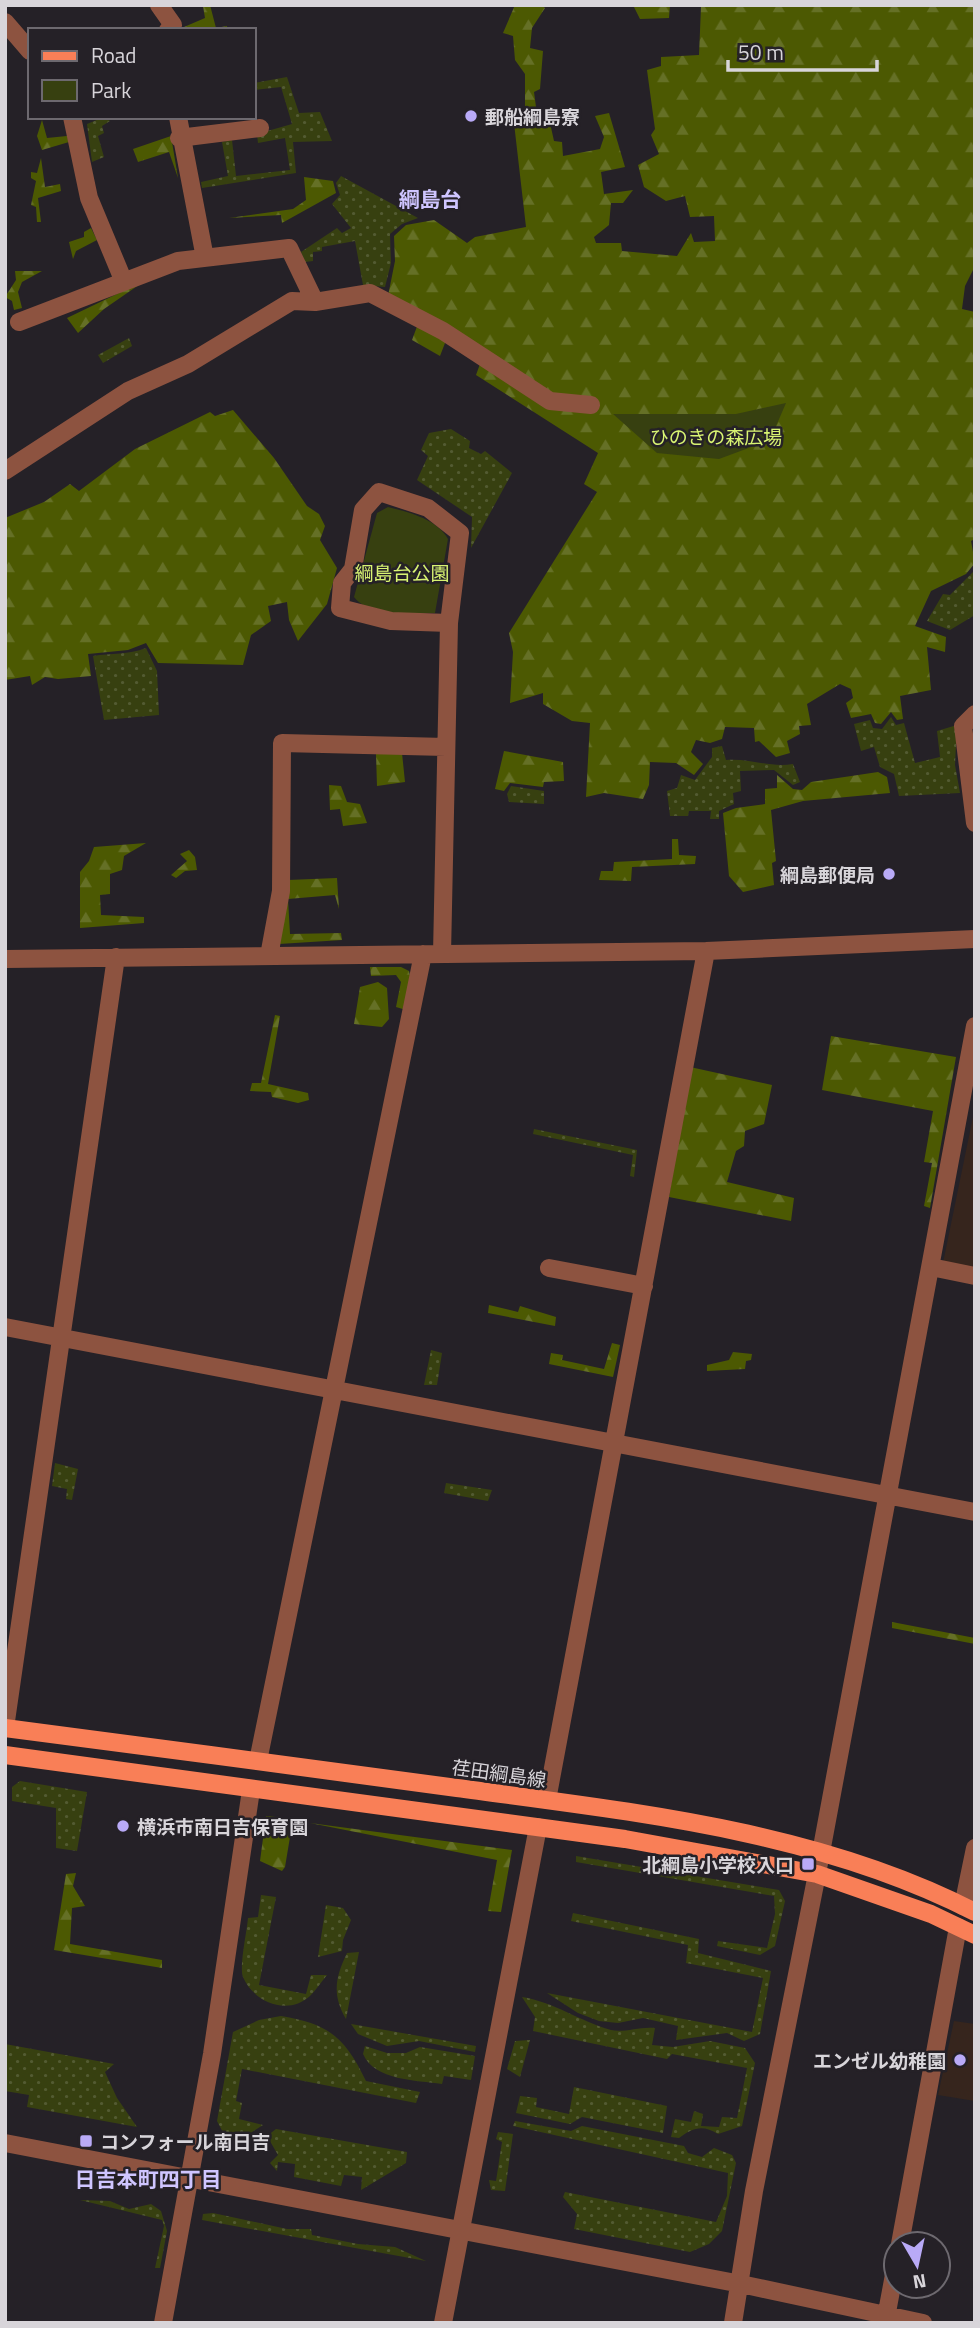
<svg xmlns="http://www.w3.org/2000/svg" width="980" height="2328" font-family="'Titillium Web','Noto Sans JP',sans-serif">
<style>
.education{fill:#36251d}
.grass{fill:url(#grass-dots)}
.forest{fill:url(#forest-firs)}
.park{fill:#374010}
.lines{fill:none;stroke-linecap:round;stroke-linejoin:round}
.minor{stroke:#8d5340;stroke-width:18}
.major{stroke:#f97f57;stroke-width:18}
.poi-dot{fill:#b9aaf7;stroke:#252127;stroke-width:2.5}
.labels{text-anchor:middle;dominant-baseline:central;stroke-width:5;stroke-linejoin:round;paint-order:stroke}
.poi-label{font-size:19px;font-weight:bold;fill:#d8d5da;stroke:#252127;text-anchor:start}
.park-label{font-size:19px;fill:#d8f372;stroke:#252127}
.street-label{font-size:19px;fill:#d8d5da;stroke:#252127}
.neighbourhood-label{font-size:21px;font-weight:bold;fill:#cfc5ff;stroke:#252127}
</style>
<defs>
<pattern id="grass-dots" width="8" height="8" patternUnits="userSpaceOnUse" patternTransform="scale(1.75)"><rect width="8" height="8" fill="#374010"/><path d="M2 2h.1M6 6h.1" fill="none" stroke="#535b32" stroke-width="1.8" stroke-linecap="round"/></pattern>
<pattern id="forest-firs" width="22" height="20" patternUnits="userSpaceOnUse" patternTransform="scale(1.75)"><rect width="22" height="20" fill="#4c5902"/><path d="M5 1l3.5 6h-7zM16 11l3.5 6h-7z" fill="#657026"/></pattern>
</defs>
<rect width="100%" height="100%" fill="#252127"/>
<path class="education" d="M975,1107V1269L943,1263Z
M954,2021L975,2024V2101L938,2095Z"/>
<path class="grass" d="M287,77L299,113L320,112L332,141L293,142L296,173L202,188L201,182L228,176L222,142L232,140L236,176L290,170L285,138L258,143L257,134L292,124L281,87L254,90V83Z
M104,117L110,121L102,126L104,133L98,136L104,157L92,162L87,124Z
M341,176L418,218L402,224L390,234L391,263L385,287L363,285L355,241L322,247V251L313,252V261L305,262L301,252L337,228L342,233L351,228L332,204L340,195L336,183Z
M129,338L132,346L103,363L98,355Z
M451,429L470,441L469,448L481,454L485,451L512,473L471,548L472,517L417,480L428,456L421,450L429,433Z
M975,570V615L950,630L927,621L943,594L950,595Z
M146,648L157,671L159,715L104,720L93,656C112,653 128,655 146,648Z
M891,717L896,725L904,723L915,763L940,757L937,731L957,725L955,765L960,793L899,796L894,774L880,767L874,747L861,751L854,724L870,720L873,728L882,729Z
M722,746L726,760C750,758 770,768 793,764L800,782L793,785L774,770L740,771L741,791L733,793L734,804L719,811V819H710L711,811H689L688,816H670L667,791L677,788L681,775L695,780L712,757V748Z
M511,786L544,791V804L509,802L507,794Z
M534,1129L637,1150L634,1177L630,1176L633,1155L533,1134Z
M431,1350L442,1353L437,1385H424Z
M55,1463L78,1469L72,1500L66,1499L67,1489L52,1486Z
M446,1483L492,1490L488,1501L444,1493Z
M20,1781L87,1792L77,1851L56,1848V1808L12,1801V1787Z
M576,1856L779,1890L785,1901L775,1946L760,1955L717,1946L718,1941L767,1948L775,1914L774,1896L576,1862Z
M261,1895L276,1897L259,1985L306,1994L311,1975H327C321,1982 316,1990 310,1996C288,2016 254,2003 243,1977C239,1967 247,1931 248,1918L258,1917Z
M326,1905L343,1908L351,1920L343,1940L342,1951L318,1957Z
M573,1913L699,1939L698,1953L771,1971L760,2034L744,2041L727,2033L676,2040L678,2026L643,2018L618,2023L599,2021L578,2013L547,1993L752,2032L763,1978L686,1963L688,1945L571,1921Z
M359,1952L346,2019C332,1995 335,1978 347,1953Z
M522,1997C554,2002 579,2021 611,2030C624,2033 641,2026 655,2028L652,2045L673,2047L710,2041L745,2048L755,2063L742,2126L718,2134C703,2124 692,2128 679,2138L671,2137L675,2119L691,2122L694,2111L703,2114L701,2126L719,2127L722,2117L737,2118L747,2068L672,2054L667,2059L533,2031L535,2017Z
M281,2016C330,2024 345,2038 366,2081L420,2092L416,2103L242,2069L236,2101L242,2103L239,2119L263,2125L230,2146L217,2121L233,2032L259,2020Z
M351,2024L476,2046L475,2052L419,2041L387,2046L358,2034Z
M530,2040L520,2077L507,2069L515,2041Z
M5,2044L114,2064L105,2072L117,2098L137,2127L27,2107L29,2095L5,2091Z
M365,2046L387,2053H406L420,2047L475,2056L471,2080L444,2076L442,2084C416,2080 375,2081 363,2054Z
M574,2087L667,2106L663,2133L582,2117L570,2124L516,2113L520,2096L537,2098L536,2107L569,2114Z
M515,2121L571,2131L582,2126L684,2146L688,2153L702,2157L714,2148L732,2155L736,2163L722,2231L709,2244L690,2252L574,2229L577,2214L563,2197L565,2192L716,2222L727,2196L728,2173L513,2126Z
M276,2129L407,2152L406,2163L361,2190L362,2177L344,2175L341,2186L294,2177L295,2164L278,2162L277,2171L270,2163L278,2155L267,2136Z
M498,2132L513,2134L505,2191L491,2190L489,2180L496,2181L502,2142L496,2139Z
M80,2200L110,2201L129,2209L151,2204L161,2211L167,2231L160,2268H155L164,2226L162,2220Z
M213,2213L287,2229H311L312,2235L358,2244L395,2247L426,2261L202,2220L203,2214Z"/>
<path class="forest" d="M207,5H210L216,28L227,26V30H177L205,18L203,6Z
M515,5H541L545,8L532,28L530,48L543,51L540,89L534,92L538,122L550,123L554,141L562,142L563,156L600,149L604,137L595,116L609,113L625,167L601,172L604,194L633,190L623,203H611L609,225L594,237L596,243H621L622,251L677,256L691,233L694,242L715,241L714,216L690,217L685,196L666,201L644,187L638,165L659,154L651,135L655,129L647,70L661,66V57L699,55L701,7L690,5H975V266L965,286L962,309L975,312V539L971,541L975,563L966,574L931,591L915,626L946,637L945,652L927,647L931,690L900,696L903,719L897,720L891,712L881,724L875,723L871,714L851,718L846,703L853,698L851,689L840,684L807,704L811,725L799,726L800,734L787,741L790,753L776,757L759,741L755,742L754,728L725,727L722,739L710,743L696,740L691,752L703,764L694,775L676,763L650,762L649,785L643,799L604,793L586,797L590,723L572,721L543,704V693L510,703L513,652L509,633L597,492L584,484L598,453L476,375L484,353L450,330L440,356L412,340L422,313L388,296L395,261L394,236L406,225L434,220L467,243L475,237L526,227L514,123L525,109V74L515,60L513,36L503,33Z
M633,5H670L669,18L640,19Z
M42,120L47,138L67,136L69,142L42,150L37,136Z
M171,136L178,178L169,152L138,162L133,149Z
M41,158L45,187L60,184L61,191L38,198L41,222H37L36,207L31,205L36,181L31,178V172L37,173Z
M304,177L333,181L336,193L282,223L281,215L229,218L293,209L306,200Z
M91,228L97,240L76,251L73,259L69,242L84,237V232Z
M15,271H42L22,282L18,292L22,308L14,310L12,301L5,297L16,280Z
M146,280L104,309L78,333L67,318Z
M233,410L274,458L307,506L319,514L325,526L320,540L337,568L327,604L298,641L289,620L287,602L268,606L271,621L251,635L243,665L158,663L146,643L128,650L88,654L91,676L58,679L45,677L32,685L30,676L5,680V518L44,502L70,484L79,491L135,449L210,412L215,416Z
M504,751L563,762L564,781L544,782L543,787L510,783L504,791L495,789Z
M402,753L405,782L377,786L376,754Z
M878,772L887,777L890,793L803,801L771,810L776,861L772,863L774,885L743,892L729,876L723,813L736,808L765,804V789L777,788V775L793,789L802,790L811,782Z
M329,785L341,786L347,802L360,804L367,823L343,826L340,809L330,810Z
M672,839H678L679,855L696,856L695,864L632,867L631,881L599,880L601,871H613L614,862L672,859Z
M146,843L124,856L122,870L110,874V894L100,895L101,915L144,917V923L80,928V872L89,861L94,847Z
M189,850L195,857L197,870L185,871L176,878L171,875L187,861L180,854Z
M337,878L339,909L335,895L288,899L290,934L341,933L342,940L279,944L288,880Z
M370,967H401L409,971L412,985L406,1010L396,1007L401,982L396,975L371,976Z
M378,982L387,988L389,1019L382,1027L354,1024L360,987Z
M275,1015L280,1016L268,1084L308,1093L309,1100L298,1103L272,1097L271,1092L250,1091L252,1083H261Z
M831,1036L956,1057L930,1208L924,1206L932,1163L924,1162L933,1111L822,1090Z
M690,1067L772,1085L764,1124L745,1131L744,1146L736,1151L727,1182L794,1198L791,1221L669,1197Z
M489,1305L518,1312L520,1306L556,1317L555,1326L488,1313Z
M612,1343L620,1345L613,1377L549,1364L551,1353L563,1355L562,1360L604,1369Z
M733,1352L752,1354L751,1360L746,1361L745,1369L707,1371V1365L729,1360Z
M892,1622L975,1638V1644L892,1628Z
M266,1816L304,1820L292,1825L285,1867L282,1871L260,1861Z
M310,1823L512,1850L501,1912L488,1911L497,1860Z
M76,1873L73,1886L85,1906L72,1908L70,1944L162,1960V1968L54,1950L66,1874Z"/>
<path class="park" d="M786,403L770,440L719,459L657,453L613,414H736Z
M388,507C408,512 437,519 448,539L435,613C411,613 370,618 354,597L377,513Z"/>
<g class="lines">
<path class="minor" d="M159,5L173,25L168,30
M5,22L30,51
M72,117L89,198L124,282
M178,117L205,258
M179,138L260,128
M19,322L178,261L289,248L315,302
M5,471L128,391L188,364L292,301L315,302L370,293L443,331L550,401L591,405
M975,714L963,726L975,823
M442,954L449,623L460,533L428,508L379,492L363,510L353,569L342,583L340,608L391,621L449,623
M269,956L281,891L282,743L446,747
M5,959L706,951L975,939
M931,1267L975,1276
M549,1268L644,1286
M5,1327L975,1512
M5,1728L116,957
M258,1761L423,954
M547,1800L706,951
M963,1906L975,1848
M5,2143L741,2284L923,2323
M900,2244L958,1927
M163,2323L212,2054L251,1790
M443,2323L538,1827
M733,2323L754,2191L817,1874L975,1026
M885,2323L896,2264"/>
<path class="major" d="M5,1728C156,1747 306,1768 457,1788C632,1812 816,1830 975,1912
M5,1755L625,1839L817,1874L931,1914L975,1935"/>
</g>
<g class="poi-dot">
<circle cx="471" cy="116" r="7"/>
<circle cx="889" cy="874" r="7"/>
<circle cx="123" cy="1826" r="7"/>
<rect x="801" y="1857" width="14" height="14" rx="3.5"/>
<circle cx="960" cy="2060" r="7"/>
<rect x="79" y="2134" width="14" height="14" rx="3.5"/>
</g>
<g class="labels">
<g class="poi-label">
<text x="485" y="116">郵船綱島寮</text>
<text x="875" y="874" text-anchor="end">綱島郵便局</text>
<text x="137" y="1826">横浜市南日吉保育園</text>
<text x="794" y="1864" text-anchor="end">北綱島小学校入口</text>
<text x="946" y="2060" text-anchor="end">エンゼル幼稚園</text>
<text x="100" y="2141">コンフォール南日吉</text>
</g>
<g class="park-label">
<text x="716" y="436">ひのきの森広場</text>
<text x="402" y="572">綱島台公園</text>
</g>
<g class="street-label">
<text transform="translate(499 1773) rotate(8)">荏田綱島線</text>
</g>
<g class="neighbourhood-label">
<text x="430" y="199">綱島台</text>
<text x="148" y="2179">日吉本町四丁目</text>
</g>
</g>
<rect width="980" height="2328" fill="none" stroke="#d8d5da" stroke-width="14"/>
<rect x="28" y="28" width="228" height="91" fill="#252127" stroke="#6d696f" stroke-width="2"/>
<rect x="42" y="51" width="35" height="10" fill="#f97f57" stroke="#6d696f" stroke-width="2"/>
<text x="91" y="63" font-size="21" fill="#d8d5da">Road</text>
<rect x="42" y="80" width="35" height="21" fill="#374010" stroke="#6d696f" stroke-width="2"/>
<text x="91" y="98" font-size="21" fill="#d8d5da">Park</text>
<g transform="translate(917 2265) rotate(171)"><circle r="33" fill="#252127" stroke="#6d696f" stroke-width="2"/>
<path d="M0-5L12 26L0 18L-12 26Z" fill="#b9aaf7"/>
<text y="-10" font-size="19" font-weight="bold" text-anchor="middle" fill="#d8d5da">N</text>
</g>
<path d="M728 60v10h149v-10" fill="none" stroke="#d8d5da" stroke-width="3.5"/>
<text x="738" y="60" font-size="21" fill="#d8d5da" stroke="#252127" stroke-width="5" paint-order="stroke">50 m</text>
</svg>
